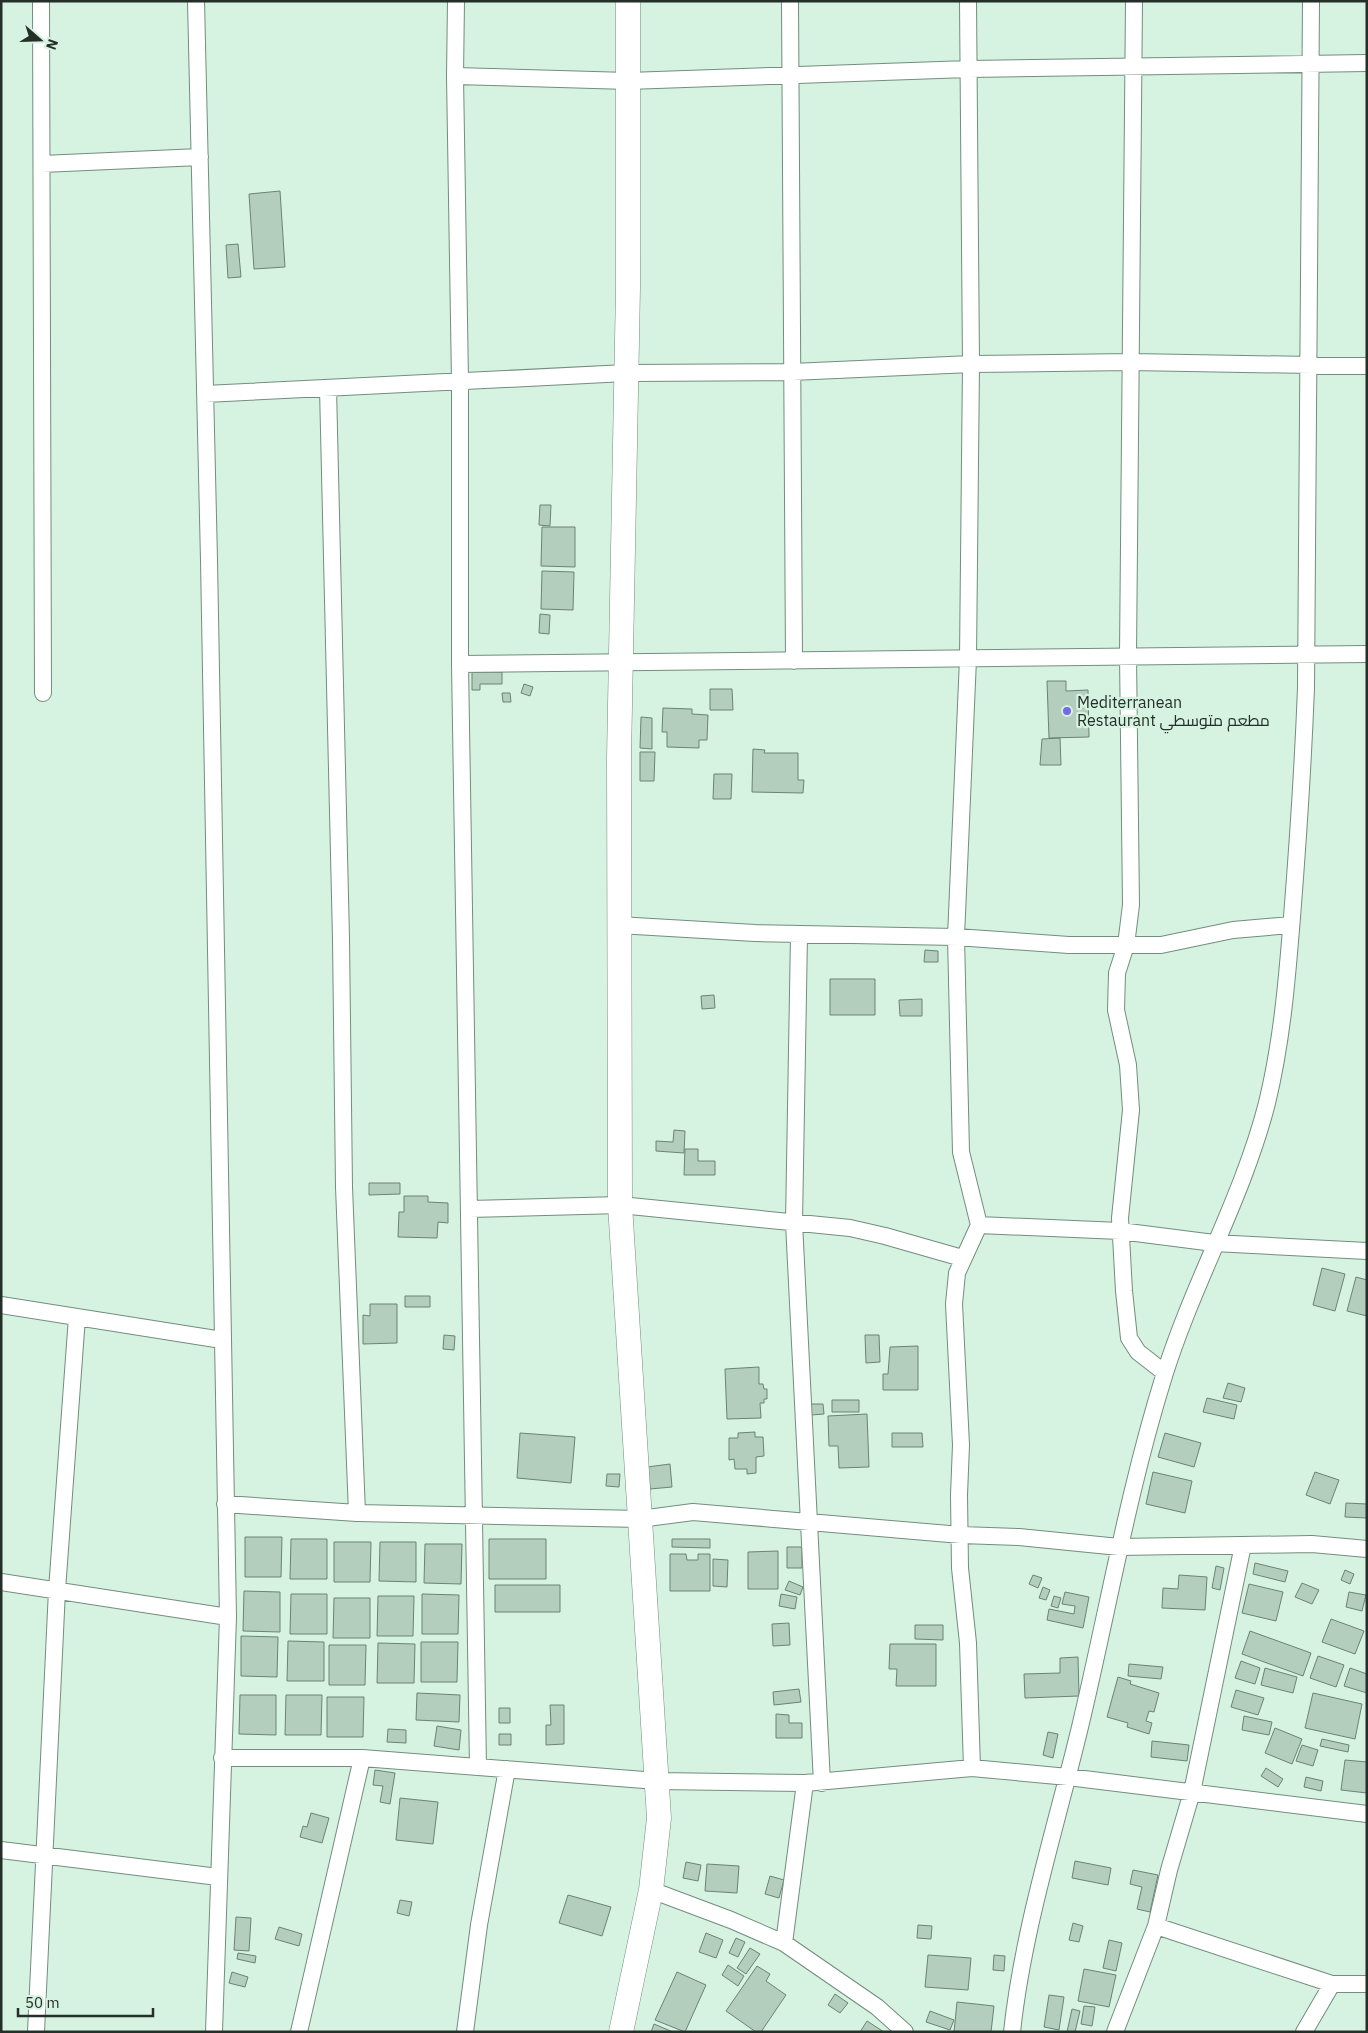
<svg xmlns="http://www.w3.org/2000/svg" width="1368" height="2033" font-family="'IBM Plex Sans',Cairo,sans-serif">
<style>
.building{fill:#b3cebd;stroke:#6a8375}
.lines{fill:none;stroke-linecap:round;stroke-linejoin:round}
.street-casing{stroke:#738d7e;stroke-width:18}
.secondary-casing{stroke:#738d7e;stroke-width:25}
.street{stroke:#fff;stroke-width:16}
.secondary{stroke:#fff;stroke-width:24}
.poi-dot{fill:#746be6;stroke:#d6f2e1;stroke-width:2}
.labels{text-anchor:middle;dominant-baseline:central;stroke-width:4.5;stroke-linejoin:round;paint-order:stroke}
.poi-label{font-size:16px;fill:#252f29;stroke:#d6f2e1;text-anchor:start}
</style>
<rect width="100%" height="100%" fill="#d6f2e1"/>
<path class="building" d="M280,191L285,267L254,269L249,194Z
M238,244L241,277L228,278L226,245Z
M540,505H551L550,526L539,525Z
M542,527H575V567L541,566Z
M542,571L574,572L573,610L541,609Z
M540,614L550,615L549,634L539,633Z
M472,672H502V684H480V690H472Z
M1047,681H1066V691L1088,690L1089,737L1049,738Z
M524,684L533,687L530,696L521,693Z
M710,689H732L733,710H710Z
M502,693H510L511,702H503Z
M663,708L692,709V714L708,715L707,740H699V748L667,747V732H662Z
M641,717L652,718V749L640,748Z
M1060,738L1061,765H1040L1042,739Z
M753,749L765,750L764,753H798V780H804L803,793L752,792Z
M640,752H655L654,781H640Z
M714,774H732L731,799H713Z
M925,950L938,951V962H924Z
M830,979H875V1015H830Z
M714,995L715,1008L702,1009L701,996Z
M922,999V1016H900L899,1000Z
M674,1130L685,1131L684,1153L656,1151V1141L673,1142Z
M685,1149H698V1161H715V1175H684Z
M369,1183H400V1194L369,1195Z
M404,1196H428V1202L448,1203V1223L438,1222L437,1238L398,1237L399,1212H404Z
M1322,1268L1345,1274L1335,1311L1313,1305Z
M1356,1277L1367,1280V1316L1347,1311Z
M405,1296H430V1307H405Z
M370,1304H397V1343L363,1344V1315L370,1316Z
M444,1335L455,1336L454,1350L443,1349Z
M865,1335H879L880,1362L866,1363Z
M918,1346V1390H883V1374H888L890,1347Z
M759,1367V1384H763L764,1389H767V1399H764V1403H760L761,1418L727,1419L725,1369Z
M1228,1383L1245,1388L1241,1402L1223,1398Z
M1207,1398L1237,1405L1234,1419L1203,1412Z
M832,1400H859V1412H832Z
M811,1404H823L824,1414L811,1415Z
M867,1414L869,1467L839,1468L838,1446H829L828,1416Z
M755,1432V1437H763L764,1456L756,1457V1473L747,1474V1469H735L734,1459L729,1460V1438H738V1433Z
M520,1433L575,1437L571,1483L517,1478Z
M892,1433H922L923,1447H892Z
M1165,1433L1201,1443L1194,1467L1158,1457Z
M670,1464L672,1487L650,1489L647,1467Z
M1153,1472L1192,1481L1185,1513L1146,1504Z
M1315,1472L1339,1480L1330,1504L1306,1495Z
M607,1474H620L619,1487L606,1486Z
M1346,1503L1367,1504V1518L1345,1517Z
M245,1537H282L281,1577H245Z
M291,1539H327V1579H290Z
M489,1539H546V1579H489Z
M672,1539H710V1548L672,1547Z
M334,1542H371L370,1582H334Z
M380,1542H416V1582L379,1581Z
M425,1544H462L461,1584L424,1583Z
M787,1547H802V1568H787Z
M778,1551V1589H748V1552Z
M670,1554H686L687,1560H698V1554H710V1591H670Z
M713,1559L728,1560L727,1587L713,1586Z
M1255,1563L1288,1571L1285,1582L1253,1574Z
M1216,1566L1224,1568L1220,1590L1212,1588Z
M1345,1570L1354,1574L1350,1584L1341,1580Z
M1033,1575L1042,1578L1038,1588L1029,1584Z
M1179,1575L1207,1577L1205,1610L1162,1608L1163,1588L1178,1589Z
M789,1581L803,1587L800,1595L785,1590Z
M1302,1583L1319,1590L1312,1604L1295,1597Z
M1249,1584L1283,1592L1276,1621L1242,1613Z
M495,1585H560V1612H495Z
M1043,1587L1050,1590L1046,1600L1039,1598Z
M244,1591L280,1592V1632L243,1631Z
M1065,1592L1089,1597L1083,1628L1047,1620L1049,1609L1074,1614L1075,1606L1062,1604Z
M1349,1592L1366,1595L1362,1611L1346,1607Z
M291,1594H327V1634H290Z
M422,1594L459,1595L458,1634H422Z
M781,1594L797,1597L795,1609L779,1606Z
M378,1596H414L413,1636H377Z
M1054,1596L1061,1598L1058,1608L1051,1606Z
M334,1598H370V1638H333Z
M1331,1619L1364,1631L1355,1654L1322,1642Z
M789,1623L790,1645L773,1646L772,1624Z
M915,1625H943V1640L915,1639Z
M1250,1631L1311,1653L1303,1676L1242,1654Z
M241,1636L278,1637L277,1677L241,1676Z
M288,1641L324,1642V1681H287Z
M421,1642H458L457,1682H421Z
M378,1643L415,1644L414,1683H377Z
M890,1644H936V1686H896L897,1669H889Z
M329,1645H366L365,1685H329Z
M1318,1656L1344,1665L1336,1687L1310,1678Z
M1078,1657L1079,1696L1025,1698L1024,1674L1060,1673V1658Z
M1241,1661L1260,1668L1255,1684L1235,1678Z
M1129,1664L1163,1667L1161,1679L1128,1676Z
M1265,1668L1297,1677L1293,1693L1261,1685Z
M1350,1668L1367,1674V1693L1344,1686Z
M1118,1677L1131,1681L1130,1684L1159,1693L1154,1712L1149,1711L1146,1721L1152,1723L1149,1734L1127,1727L1128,1723L1107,1717Z
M799,1689L801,1702L774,1705L773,1692Z
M1236,1690L1264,1698L1258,1715L1231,1707Z
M417,1693L460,1695L459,1722L416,1720Z
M1313,1693L1362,1704L1355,1739L1305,1728Z
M240,1695H276V1735L239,1734Z
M286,1695H322L321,1735H285Z
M327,1697H364L363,1737H327Z
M550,1705H564V1744L546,1745V1725H551Z
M499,1708H510V1723H499Z
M776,1714L789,1715V1723H802V1738H776Z
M1244,1716L1272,1722L1269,1735L1242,1730Z
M437,1726L461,1730L459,1750L434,1746Z
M1275,1728L1302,1739L1292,1764L1265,1753Z
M388,1729L406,1730V1743L387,1742Z
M1048,1732L1058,1734L1053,1758L1043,1755Z
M499,1734H511V1745H499Z
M1322,1739L1349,1745L1348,1752L1320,1746Z
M1152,1741L1189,1745L1187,1761L1151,1757Z
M1302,1745L1318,1750L1313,1766L1296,1761Z
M1345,1760L1367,1762V1793L1341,1790Z
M1266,1768L1283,1779L1278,1787L1261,1776Z
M375,1770L395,1773L390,1804L380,1802L383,1786L373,1785Z
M1306,1777L1323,1781L1321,1791L1304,1787Z
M400,1798L438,1802L433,1844L396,1840Z
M311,1813L329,1818L322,1843L300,1837L303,1826L307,1827Z
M1075,1861L1111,1868L1108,1885L1072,1878Z
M686,1862L701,1865L698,1881L683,1878Z
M707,1864L739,1866L737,1893L705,1891Z
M1133,1870L1158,1875L1150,1912L1137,1909L1142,1887L1130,1884Z
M770,1876L784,1880L779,1898L765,1894Z
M568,1895L611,1907L602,1936L559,1923Z
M400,1900L412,1902L409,1916L397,1913Z
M236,1917L251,1918L249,1951L234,1950Z
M1073,1923L1083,1926L1079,1942L1069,1940Z
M918,1925L932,1926L931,1939L917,1938Z
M279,1927L302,1934L299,1946L275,1939Z
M706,1933L723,1940L716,1958L699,1952Z
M736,1938L745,1942L738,1957L729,1953Z
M1109,1940L1122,1943L1116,1971L1103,1968Z
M750,1948L760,1954L746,1974L737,1968Z
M238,1953L256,1956L255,1963L237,1959Z
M928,1955L971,1958L968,1990L925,1987Z
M994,1955L1005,1956L1004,1971L993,1970Z
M728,1965L744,1976L738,1986L722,1975Z
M757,1966L770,1974L766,1981L786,1995L761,2032H756L726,2011Z
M1084,1969L1116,1975L1109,2007L1078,2001Z
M232,1972L248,1977L245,1987L229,1983Z
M677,1972L706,1985L685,2032L655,2020Z
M835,1994L848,2003L840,2013L828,2005Z
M1049,1995L1064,1997L1059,2030L1044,2027Z
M957,2002L994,2006L991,2032H954Z
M1084,2006L1095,2007L1092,2026L1081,2024Z
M1072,2009L1080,2011L1075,2032H1067Z
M930,2011L954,2020L950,2030L926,2022Z
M867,2021L884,2032H860Z
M654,2024L673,2032H651Z"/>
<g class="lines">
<defs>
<path id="street" d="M41,1L43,693
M196,1L209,560L228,1617L214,2032
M456,1L455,76L460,381V664L478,1767
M790,1L794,661
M968,1L971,364L968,659L956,937L961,1152L979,1225L957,1273L954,1304L961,1445L959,1495L960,1568L968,1643L972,1768
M1134,1L1128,655L1131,905L1126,945L1117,973L1116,1010L1128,1065L1131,1110L1120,1218L1124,1291L1129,1338L1138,1352L1165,1373
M455,76L628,81L968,69L1367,63
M42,164L200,157
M328,388L341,939L344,1187L357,1513
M205,394L626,373L792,372L971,364L1131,362L1367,366
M460,664L1367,654
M618,925L755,933L956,937L1069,945H1161L1233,930L1291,925
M799,935L794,1223L822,1783
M469,1209L620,1205L850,1228L885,1236L962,1258
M979,1225L1120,1231L1214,1243L1367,1251
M1,1305L222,1340
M225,1504L357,1513L640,1519L693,1512L961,1535L1019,1537L1119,1547L1312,1544L1367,1549
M1,1582L228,1617
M222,1758H362L657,1781L805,1783L972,1768L1068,1777L1367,1814
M1,1850L218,1877
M651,1890L731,1920L784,1943L877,2007L905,2032
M1156,1926L1332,1984H1367
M784,1943L805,1783
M36,2032L57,1590L77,1317
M299,2032L362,1758
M465,2032L479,1925L507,1769
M1012,2032C1023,1929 1056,1827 1080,1727C1108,1610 1128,1491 1164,1376C1193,1283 1243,1197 1267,1103C1282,1041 1287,980 1292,917C1298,841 1303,765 1306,688L1311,1
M1115,2032L1156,1926L1169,1870L1192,1792L1243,1545
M1304,2032L1332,1984"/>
<path id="secondary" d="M621,2032L651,1890L659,1818L620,1205L619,758L628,288V1"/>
</defs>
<use href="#street" class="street-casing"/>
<use href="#secondary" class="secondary-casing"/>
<use href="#street" class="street"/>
<use href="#secondary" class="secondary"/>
</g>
<circle class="poi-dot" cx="1067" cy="711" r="5"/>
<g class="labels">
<g class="poi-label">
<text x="1077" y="702">Mediterranean<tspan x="1077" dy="18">Restaurant مطعم متوسطي</tspan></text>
</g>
</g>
<rect width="1368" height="2033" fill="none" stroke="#252f29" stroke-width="5"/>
<g transform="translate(40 40) rotate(110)" stroke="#d6f2e1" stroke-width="4" paint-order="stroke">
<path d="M0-4L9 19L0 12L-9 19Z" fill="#252f29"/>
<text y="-8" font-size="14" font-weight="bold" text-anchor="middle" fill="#252f29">N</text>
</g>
<path d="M18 2008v8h135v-8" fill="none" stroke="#252f29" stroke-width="2.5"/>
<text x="25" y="2008" font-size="15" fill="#252f29" stroke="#d6f2e1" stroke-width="4" paint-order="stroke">50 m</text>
</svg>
